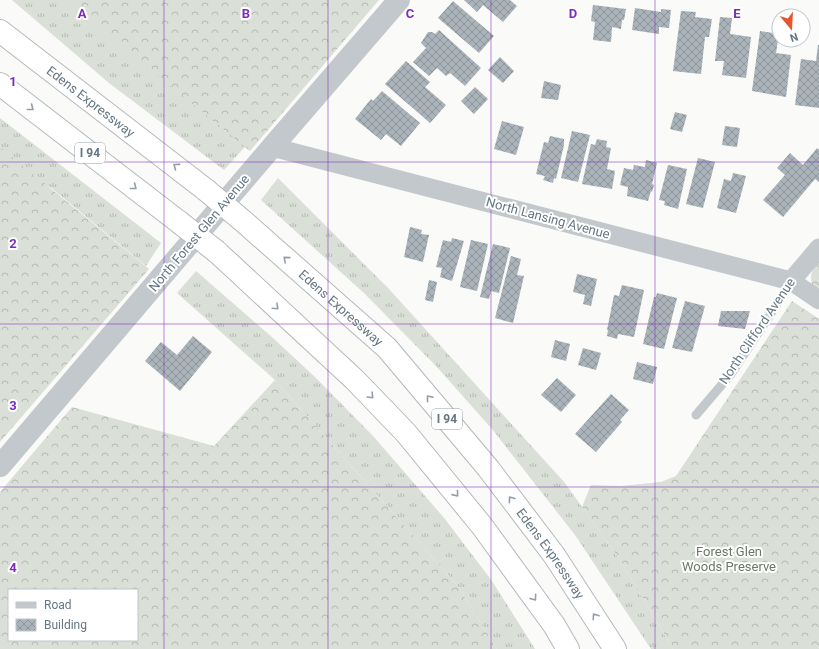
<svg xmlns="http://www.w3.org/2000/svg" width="819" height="649" font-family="Roboto,sans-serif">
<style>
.grass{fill:url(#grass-tufts)}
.forest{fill:url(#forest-crowns);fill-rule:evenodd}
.building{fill:url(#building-cross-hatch)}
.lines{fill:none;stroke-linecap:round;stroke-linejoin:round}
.motorway-casing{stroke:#b4b9bd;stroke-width:24}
.service{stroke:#c3c8cc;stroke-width:9}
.minor{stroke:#c3c8cc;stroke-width:19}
.tertiary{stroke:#c3c8cc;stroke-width:22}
.motorway{stroke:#fff;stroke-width:22}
.motorway-bridge-casing{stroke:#b4b9bd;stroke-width:24;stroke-linecap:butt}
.motorway-bridge{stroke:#fff;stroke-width:22}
.oneway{stroke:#939fa8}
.grid{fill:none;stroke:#7b2cbf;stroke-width:1;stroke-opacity:0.55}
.labels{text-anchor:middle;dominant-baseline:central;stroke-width:4;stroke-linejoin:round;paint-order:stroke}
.shield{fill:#fff;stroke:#939fa8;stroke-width:1}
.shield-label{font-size:12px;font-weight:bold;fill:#657683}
.street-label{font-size:13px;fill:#657683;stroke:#fff}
.park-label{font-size:13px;fill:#687a64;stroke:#fff}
.grid-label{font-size:13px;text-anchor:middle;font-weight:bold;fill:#7b2cbf;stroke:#fff;stroke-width:4;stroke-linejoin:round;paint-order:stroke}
</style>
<defs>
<pattern id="grass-tufts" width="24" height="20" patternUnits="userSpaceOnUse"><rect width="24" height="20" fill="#dadfd7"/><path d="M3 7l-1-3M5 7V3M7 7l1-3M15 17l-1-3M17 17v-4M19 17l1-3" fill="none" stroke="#b4b9b4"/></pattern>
<pattern id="forest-crowns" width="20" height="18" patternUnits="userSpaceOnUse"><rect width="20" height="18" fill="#dadfd7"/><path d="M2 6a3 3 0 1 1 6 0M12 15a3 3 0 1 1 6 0" fill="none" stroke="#b4b9b4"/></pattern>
<pattern id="building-cross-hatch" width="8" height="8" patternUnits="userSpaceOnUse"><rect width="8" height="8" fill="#aab3b9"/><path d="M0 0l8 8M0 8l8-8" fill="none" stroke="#8e969c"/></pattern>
</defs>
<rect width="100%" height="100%" fill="#fafaf8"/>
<path class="grass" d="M12,0H93L253,138L224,170L109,83Z
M0,118L161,243L146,266L50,187L0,231Z
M278,178L389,289L565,483L620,560L673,649H651L575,535L492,429L436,366L365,294L261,200Z
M196,271L273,338L316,378L374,437L445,519L492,581L535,649H497L457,585L275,380L177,293Z"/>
<path class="forest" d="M65,0H379L250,151Z
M0,147L149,269L0,442Z
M819,261V295L814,292C810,278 809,273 819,261Z
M792,301L819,319V649H673L620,560L582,507L591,485L621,486L661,482L676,476Z
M275,380L457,585L497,649H0V492L72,407L214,446ZM9,590H137V640H9Z"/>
<path class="building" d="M464,0H510L517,6L503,22L483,5L477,12Z
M453,1L494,36L479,53L438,18Z
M593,5L626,9L624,20H622L621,29L612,27L611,42L593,40L595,22L591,21Z
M635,8L661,12V9L671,10L669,28L659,27V34L632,30Z
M681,11L696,12L695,17L712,19L709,37H705L701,74L673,71Z
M720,17L732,18L730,34L751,37L746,78L722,75L724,61H715Z
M439,30L481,68L465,86L450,73L446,76L437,68L429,76L413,62L426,48L421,43L428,32H432L435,34Z
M760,31L779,34L776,53L791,55L786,97L752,91Z
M818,45H819V108L795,105L801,59L816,61Z
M500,57L514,71L503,83L488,70Z
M406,61L430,82L425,87L446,105L430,123L385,84Z
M544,81L561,85L558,100L541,98Z
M475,87L488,99L474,114L461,101Z
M382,91L420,123L401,146L386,134L381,140L355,119L371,99L373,101Z
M675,112L687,115L682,132L670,129Z
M502,121L524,127L516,155L494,149Z
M725,126L740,128L737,147L722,145Z
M572,131L590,135L578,182L561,178Z
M550,136L564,139V145L556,179L554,178L553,183L543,180L545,176L536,174L544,142L548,143Z
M597,139L607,141L606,147L611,148L607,169L615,171L612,189L582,184L591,144L595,145Z
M817,148L819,150V182L815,179L783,217L763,200L785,175L777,168L790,153L803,165Z
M698,158L715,162L703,208L686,204Z
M646,160L657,163L652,184L654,185L652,192L651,191L648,201L627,196L628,187L620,185L624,168L633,170L634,165L645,167Z
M668,165L687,169L678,209L664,205L665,201L659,200Z
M733,173L746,176L736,213L717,208L724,179L731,181Z
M410,227L422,230L421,234L429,235L423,262L404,257Z
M452,238L464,241L452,281L440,277L442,268L436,267L443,240L451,242Z
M471,240L488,244L477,291L460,287Z
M493,244L510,248L499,293L491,291L489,299L480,297Z
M511,256L521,259L517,275L524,276L513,323L495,318Z
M577,274L597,279L591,306L583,304L585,295L573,292Z
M429,280L437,282L433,302L425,300Z
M622,285L644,290L634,337L618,334L617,339L607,336L608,330H607L614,295L619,296Z
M657,293L677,298L664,349L643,344L654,297H656Z
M685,301L705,306L692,352L672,348Z
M721,311H750L745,329L718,326Z
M193,336L212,352L180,391L145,361L161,342L177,355Z
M555,340L570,344L566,361L551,357Z
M583,348L601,353L596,370L578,365Z
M637,362L657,367L653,384L633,379Z
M557,378L576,395L561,412L541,395Z
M611,394L629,410L620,420L622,422L596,452L575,434Z"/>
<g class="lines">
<defs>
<g id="motorway">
<path id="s1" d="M0,31L206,190"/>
<path d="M0,84L179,222"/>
<path id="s2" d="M243,221L387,348L488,468L554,555L615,649"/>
<path d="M217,252L355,380L406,433L482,526L554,625L568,649"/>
</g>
</defs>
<use href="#motorway" class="motorway-casing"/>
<path class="service" d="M696,415L731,374L770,315L791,281"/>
<path class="minor" d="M272,147L791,281L819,300
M791,281L819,248"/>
<path class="tertiary" d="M0,466L272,147L399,0"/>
<use href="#motorway" class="motorway"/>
<defs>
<path id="motorway-bridge" d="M206,190L243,221
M179,222L217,252"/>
</defs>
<use href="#motorway-bridge" class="motorway-bridge-casing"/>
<use href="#motorway-bridge" class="motorway-bridge"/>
</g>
<defs><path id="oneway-chevron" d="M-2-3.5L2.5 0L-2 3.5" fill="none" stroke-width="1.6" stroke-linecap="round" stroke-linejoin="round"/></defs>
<g class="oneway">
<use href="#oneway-chevron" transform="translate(31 108) rotate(38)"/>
<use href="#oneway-chevron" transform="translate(176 166) rotate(-143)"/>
<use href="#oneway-chevron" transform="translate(134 187) rotate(38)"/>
<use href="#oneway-chevron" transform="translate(286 259) rotate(-139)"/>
<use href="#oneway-chevron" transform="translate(276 307) rotate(43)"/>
<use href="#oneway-chevron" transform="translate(371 396) rotate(46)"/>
<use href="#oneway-chevron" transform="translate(429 398) rotate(-130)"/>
<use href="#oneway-chevron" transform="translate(456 494) rotate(51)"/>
<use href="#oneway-chevron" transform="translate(511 499) rotate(-127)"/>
<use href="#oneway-chevron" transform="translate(534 598) rotate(54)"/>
<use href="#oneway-chevron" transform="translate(595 616) rotate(-124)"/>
</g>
<path class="grid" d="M164,0V649M328,0V649M491,0V649M655,0V649M0,162H819M0,324H819M0,487H819"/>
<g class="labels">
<g class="shield">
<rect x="75" y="143" width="30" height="20" rx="3"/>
<rect x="432" y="409" width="30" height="20" rx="3"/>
</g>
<g class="shield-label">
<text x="90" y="153">I 94</text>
<text x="447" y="419">I 94</text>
</g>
<g class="street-label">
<text stroke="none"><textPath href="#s1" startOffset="115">Edens Expressway</textPath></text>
<text transform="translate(548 218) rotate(15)">North Lansing Avenue</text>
<text transform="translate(199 233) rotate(-50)">North Forest Glen Avenue</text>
<text stroke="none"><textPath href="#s2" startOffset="131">Edens Expressway</textPath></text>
<text transform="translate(757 331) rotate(-56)">North Clifford Avenue</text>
<text stroke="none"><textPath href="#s2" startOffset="455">Edens Expressway</textPath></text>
</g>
<g class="park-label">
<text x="729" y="551">Forest Glen<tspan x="729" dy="15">Woods Preserve</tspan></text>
</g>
</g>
<g class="grid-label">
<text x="82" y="18">A</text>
<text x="246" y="18">B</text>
<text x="410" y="18">C</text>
<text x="573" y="18">D</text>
<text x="737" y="18">E</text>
<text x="13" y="86">1</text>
<text x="13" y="248">2</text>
<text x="13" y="410">3</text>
<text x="13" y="572">4</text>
</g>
<rect x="8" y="589" width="130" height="52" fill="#ffffff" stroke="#c1c8cd"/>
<rect x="16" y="602" width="20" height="6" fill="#c3c8cc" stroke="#c1c8cd"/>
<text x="44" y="609" font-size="12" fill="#657683">Road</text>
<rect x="16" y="619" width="20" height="12" fill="url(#building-cross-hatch)" stroke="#c1c8cd"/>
<text x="44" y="629" font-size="12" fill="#657683">Building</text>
<g transform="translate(791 28) rotate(162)"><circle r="19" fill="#ffffff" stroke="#c1c8cd"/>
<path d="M0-3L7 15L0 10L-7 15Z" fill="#e4572e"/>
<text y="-6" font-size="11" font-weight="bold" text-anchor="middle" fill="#657683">N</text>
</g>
</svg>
